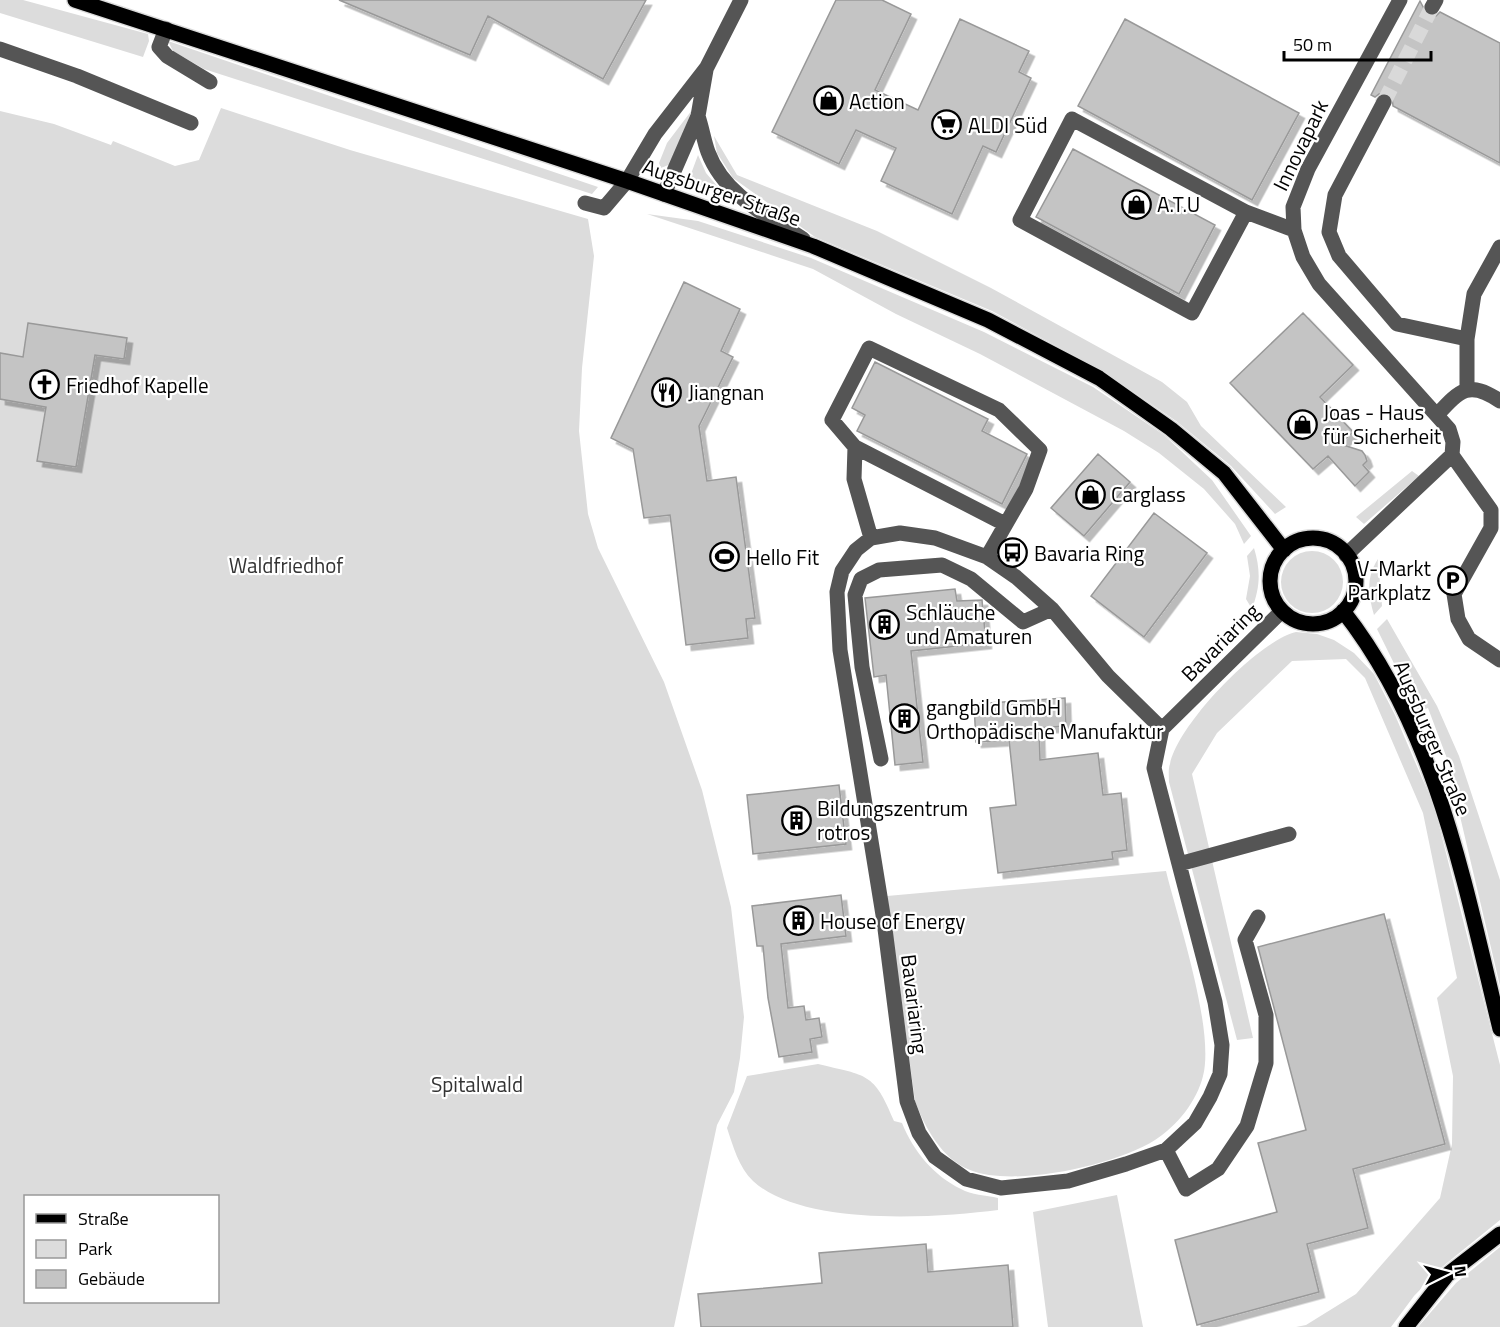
<svg xmlns="http://www.w3.org/2000/svg" width="1500" height="1327" font-family="'Titillium Web',sans-serif">
<style>
.green{fill:#dcdcdc;fill-rule:evenodd}
.building{fill:#c4c4c4;stroke:#999;stroke-width:1.5;filter:url(#shadow)}
.lines{fill:none;stroke-linecap:round;stroke-linejoin:round}
.minor-tunnel{stroke:#d9d9d9;stroke-width:15;stroke-dasharray:15 8;stroke-linecap:butt}
.major-casing{stroke:#dbdbdb;stroke-width:18}
.minor{stroke:#555;stroke-width:15}
.major{stroke:#000;stroke-width:15}
.labels{text-anchor:middle;dominant-baseline:central;stroke-width:4.5;stroke-linejoin:round;paint-order:stroke}
.poi-label{font-size:21px;fill:#000;stroke:#fff;text-anchor:start}
.street-label{font-size:21px;fill:#000;stroke:#fff}
.park-label{font-size:21px;fill:#333;stroke:#fff}
</style>
<defs>
<filter id="shadow"><feDropShadow dx="5.5" dy="5.5" stdDeviation="0" flood-color="#0004"/></filter>
</defs>
<rect width="100%" height="100%" fill="#fff"/>
<path class="green" d="M0,0H23L148,34L149,41L143,57L0,13Z
M168,41L598,187L592,194L204,69L173,51Z
M221,108L350,150L588,219L594,256L582,368L579,431L588,514L598,548L664,682L702,790L731,907L744,1017L740,1058L734,1092L717,1125L674,1327H0V111L54,124L111,145L113,141L175,166L199,160ZM26,1196H218V1302H26Z
M692,110L671,164L661,168L659,163L667,143Z
M714,136L737,175L877,231L991,288L1162,382L1187,402L1201,426L1286,507L1275,514L1231,466L1176,421L1103,371L992,311L815,237L733,178L717,153Z
M698,155L706,173L725,195L688,182Z
M647,214L698,221L811,258L984,332L1093,387L1164,435L1212,480L1251,536L1244,544L1235,524L1204,489L1159,453L1124,431L980,354L896,314L813,269Z
M1412,471L1419,476L1364,524L1356,517Z
M1254,548C1261,571 1260,587 1252,609L1246,599L1250,576L1247,556Z
M1281 582a31 31 0 1 1 62 0a31 31 0 1 1-62 0Z
M1378,559L1382,606L1374,615C1368,595 1366,577 1378,559Z
M1387,619L1437,706L1459,756L1500,880V986L1459,812L1466,809L1428,708L1418,712L1377,629Z
M1296,632L1317,634L1334,640L1354,653L1374,674L1395,715L1434,806L1500,1065V1220L1442,1267L1414,1296L1391,1327H1296L1306,1325L1356,1294L1440,1198L1452,1144L1453,1076L1437,998L1457,978L1423,813L1365,678L1346,659L1292,661L1217,733L1192,774L1253,1038L1237,1040L1169,782C1169,777 1168,769 1170,764C1178,724 1258,641 1296,632Z
M1166,871C1178,920 1215,1030 1203,1076C1197,1101 1177,1126 1155,1140C1116,1165 1014,1188 970,1170C942,1159 925,1128 915,1101L887,896Z
M818,1064C867,1076 874,1072 894,1121L902,1123C913,1151 934,1176 961,1189C971,1195 986,1195 998,1198V1210C935,1218 803,1227 753,1181C739,1168 733,1146 727,1128L747,1076Z
M1117,1195L1143,1327H1048L1033,1212Z
M1500,1247V1327H1418L1456,1283Z"/>
<path class="building" d="M339,0H646L603,79L488,16L470,55Z
M836,0H882L911,14L875,90L918,110L960,19L1029,51L1019,72L1031,78L996,152L983,146L952,214L881,181L896,148L856,130L839,164L772,132Z
M1420,1L1428,16H1436L1440,12L1500,43V163L1393,106L1392,97L1388,93L1379,94L1375,97L1371,95Z
M1125,19L1299,113L1252,200L1078,106Z
M1073,149L1215,225L1179,294L1036,217Z
M684,282L740,309L721,351L733,357L699,426L707,481L736,477L755,618L746,619L748,638L686,645L670,515L644,518L633,449L611,438Z
M1303,313L1353,365L1320,397L1353,432L1340,444L1362,451L1365,455L1367,461L1363,465L1369,472L1355,486L1328,456L1313,469L1230,383Z
M28,323L127,338L124,359L95,355L76,467L37,461L46,407L0,399V353L23,357Z
M875,362L988,419L982,431L1027,454L1002,504L857,431L865,415L852,408Z
M1098,454L1130,482L1084,536L1051,508Z
M1154,513L1207,553L1144,637L1091,596Z
M955,589L957,601L982,600L986,643L911,651L923,762L895,765L886,675L874,677L865,598Z
M1065,698L1066,726L1039,728L1040,760L1098,753L1103,795L1121,793L1127,850L1112,852L1113,859L998,873L990,808L1016,805L1009,740L976,742L974,704Z
M839,785L846,844L753,854L747,795Z
M841,895L846,936L781,944L788,1008L804,1006L806,1020L819,1018L822,1037L810,1039L812,1052L779,1057L768,998L763,946H757L752,906Z
M1384,914L1445,1144L1353,1169L1368,1228L1307,1244L1319,1292L1197,1325L1175,1240L1277,1212L1258,1143L1306,1130L1258,947Z
M926,1244L928,1272L1008,1265L1013,1327H701L698,1294L822,1283L819,1253Z"/>
<g class="lines">
<path class="minor-tunnel" d="M1384,102L1432,7"/>
<defs>
<path id="major" d="M75,0L627,181L813,246L988,320L1099,378L1171,429L1224,473L1284,550
M1270 581a43 43 0 1 1 86 0a43 43 0 1 1-86 0Z
M1343,611C1437,730 1465,886 1500,1029
M1406,1327L1447,1275L1500,1234"/>
</defs>
<use href="#major" class="major-casing"/>
<path class="minor" d="M1432,7L1436,0
M166,29L159,47L167,56L210,82
M0,49L77,76L191,123
M1384,102L1335,195L1329,232L1339,256L1397,324L1467,339
M698,116C702,128 704,141 708,152C724,195 768,216 803,239
M664,194L698,116L706,70
M585,203L604,208L627,181L655,134L707,67L741,0
M1246,212L1192,313L1020,220L1072,119L1246,212L1294,230
M1467,389V339L1474,294L1500,247
M1437,415C1460,390 1469,380 1500,401
M855,447L854,479L871,538
M1452,455L1491,510V528L1454,594L1458,619L1469,639L1500,660
M1346,555L1452,455L1453,442L1449,429L1319,284L1303,257L1294,230L1293,207L1308,169L1400,0
M987,557L1026,489L1040,450L999,410L869,348L832,420L855,447L1005,524
M1162,729L1108,676L1052,609L1016,577L987,557L935,538L900,533L871,538L856,550L842,571L837,592L840,650L884,921L907,1101L919,1133L935,1157L966,1179L1001,1188L1068,1181L1126,1164L1166,1150L1195,1123L1210,1097L1220,1074L1222,1045L1215,1002L1154,768L1162,729L1282,611
M881,759L862,667L855,595L861,579L879,570L942,565L971,579L1023,622L1052,609
M1179,864L1289,834
M1166,1150L1186,1189L1218,1169L1247,1126L1266,1063V1015L1245,940L1258,917"/>
<use href="#major" class="major"/>
</g>
<defs>
<symbol id="shop-ring" viewBox="-11 -11 22 22"><circle r="9.5" fill="#fff" stroke="#000" stroke-width="1.5"/><path d="M-5-2.5h2.3a2.7 3.5 0 0 1 5.4 0H5L5.5 6h-11ZM-1.5-2.5h3a1.5 2.3 0 0 0-3 0Z" fill="#000"/></symbol>
<symbol id="supermarket-ring" viewBox="-11 -11 22 22"><circle r="9.5" fill="#fff" stroke="#000" stroke-width="1.5"/><path d="M-6-5.5h2.5l.6 2H6L4.5 2H-2.5L-4.4-4H-6ZM-1.5 3.2a1.3 1.3 0 1 0 .1 0ZM3 3.2a1.3 1.3 0 1 0 .1 0Z" fill="#000"/></symbol>
<symbol id="church-ring" viewBox="-11 -11 22 22"><circle r="9.5" fill="#fff" stroke="#000" stroke-width="1.5"/><path d="M-1.2-6h2.4v3.5h3.3v2.4h-3.3V6h-2.4V-.1h-3.3v-2.4h3.3Z" fill="#000"/></symbol>
<symbol id="restaurant-ring" viewBox="-11 -11 22 22"><circle r="9.5" fill="#fff" stroke="#000" stroke-width="1.5"/><path d="M-5-6h1v4h1v-4h1v4h1v-4h1v5L-1.5 .5V6h-2V.5L-5-1ZM5-6V6H3V1.5H1.5Q1.5-4 5-6Z" fill="#000"/></symbol>
<symbol id="bus-ring" viewBox="-11 -11 22 22"><circle r="9.5" fill="#fff" stroke="#000" stroke-width="1.5"/><path d="M-5-6H5V4H4V6H2V4H-2V6H-4V4H-5ZM-3.5-4V0h7V-4ZM-3.5 1.2v1.5H-2V1.2ZM2 1.2v1.5H3.5V1.2Z" fill="#000"/></symbol>
<symbol id="stadium-ring" viewBox="-11 -11 22 22"><circle r="9.5" fill="#fff" stroke="#000" stroke-width="1.5"/><path d="M0-5a6.5 5 0 1 0 0 10a6.5 5 0 1 0 0-10ZM-3.5-1.8h7v3.6h-7Z" fill="#000"/></symbol>
<symbol id="parking-ring" viewBox="-11 -11 22 22"><circle r="9.5" fill="#fff" stroke="#000" stroke-width="1.5"/><path d="M-3.5-5.5H1a3.5 3.5 0 0 1 0 7H-1V5.5H-3.5ZM-1-3.4V-.6H.8a1.4 1.4 0 0 0 0-2.8Z" fill="#000"/></symbol>
<symbol id="building-ring" viewBox="-11 -11 22 22"><circle r="9.5" fill="#fff" stroke="#000" stroke-width="1.5"/><path d="M-4-6H4V6H1V3H-1V6H-4ZM-2.5-4.3h1.7v1.8h-1.7ZM.8-4.3h1.7v1.8H.8ZM-2.5-1h1.7V.8h-1.7ZM.8-1h1.7V.8H.8Z" fill="#000"/></symbol>
</defs>
<g fill-rule="evenodd">
<use href="#shop-ring" x="812" y="84" width="33" height="33"/>
<use href="#supermarket-ring" x="930" y="108" width="33" height="33"/>
<use href="#shop-ring" x="1120" y="188" width="33" height="33"/>
<use href="#church-ring" x="28" y="368" width="33" height="33"/>
<use href="#restaurant-ring" x="650" y="376" width="33" height="33"/>
<use href="#shop-ring" x="1286" y="408" width="33" height="33"/>
<use href="#shop-ring" x="1074" y="478" width="33" height="33"/>
<use href="#bus-ring" x="996" y="536" width="33" height="33"/>
<use href="#stadium-ring" x="708" y="540" width="33" height="33"/>
<use href="#parking-ring" x="1436" y="564" width="33" height="33"/>
<use href="#building-ring" x="868" y="608" width="33" height="33"/>
<use href="#building-ring" x="888" y="702" width="33" height="33"/>
<use href="#building-ring" x="780" y="804" width="33" height="33"/>
<use href="#building-ring" x="782" y="904" width="33" height="33"/>
</g>
<g class="labels">
<g class="poi-label">
<text x="849" y="101">Action</text>
<text x="968" y="125">ALDI Süd</text>
<text x="1157" y="204">A.T.U</text>
<text x="66" y="385">Friedhof Kapelle</text>
<text x="688" y="392">Jiangnan</text>
<text x="1323" y="412">Joas - Haus<tspan x="1323" dy="24">für Sicherheit</tspan></text>
<text x="1111" y="494">Carglass</text>
<text x="1034" y="553">Bavaria Ring</text>
<text x="746" y="557">Hello Fit</text>
<text x="1431" y="568" text-anchor="end">V-Markt<tspan x="1431" dy="24">Parkplatz</tspan></text>
<text x="906" y="612">Schläuche<tspan x="906" dy="24">und Amaturen</tspan></text>
<text x="926" y="707">gangbild GmbH<tspan x="926" dy="24">Orthopädische Manufaktur</tspan></text>
<text x="817" y="808">Bildungszentrum<tspan x="817" dy="24">rotros</tspan></text>
<text x="820" y="921">House of Energy</text>
</g>
<g class="street-label">
<text transform="translate(1300 145) rotate(-64)">Innovapark</text>
<text transform="translate(722 192) rotate(19)">Augsburger Straße</text>
<text transform="translate(1220 642) rotate(-45)">Bavariaring</text>
<text transform="translate(1433 738) rotate(67)">Augsburger Straße</text>
<text transform="translate(915 1004) rotate(83)">Bavariaring</text>
</g>
<g class="park-label">
<text x="286" y="565">Waldfriedhof</text>
<text x="477" y="1084">Spitalwald</text>
</g>
</g>
<rect x="24" y="1195" width="195" height="108" fill="#ffffff" stroke="#999999" stroke-width="1.5"/>
<rect x="36" y="1214" width="30" height="9" fill="#000000" stroke="#999999" stroke-width="1.5"/>
<text x="78" y="1225" font-size="18" fill="#000000">Straße</text>
<rect x="36" y="1240" width="30" height="18" fill="#dcdcdc" stroke="#999999" stroke-width="1.5"/>
<text x="78" y="1255" font-size="18" fill="#000000">Park</text>
<rect x="36" y="1270" width="30" height="18" fill="#c4c4c4" stroke="#999999" stroke-width="1.5"/>
<text x="78" y="1285" font-size="18" fill="#000000">Gebäude</text>
<g transform="translate(1446 1273) rotate(84)" stroke="#ffffff" stroke-width="4.5" paint-order="stroke">
<path d="M0-4.5L10 22L0 15L-10 22Z" fill="#000000"/>
<text y="-9" font-size="16" font-weight="bold" text-anchor="middle" fill="#000000">N</text>
</g>
<path d="M1284 51v9h147v-9" fill="none" stroke="#000000" stroke-width="3"/>
<text x="1293" y="51" font-size="18" fill="#000000" stroke="#ffffff" stroke-width="4.5" paint-order="stroke">50 m</text>
</svg>
